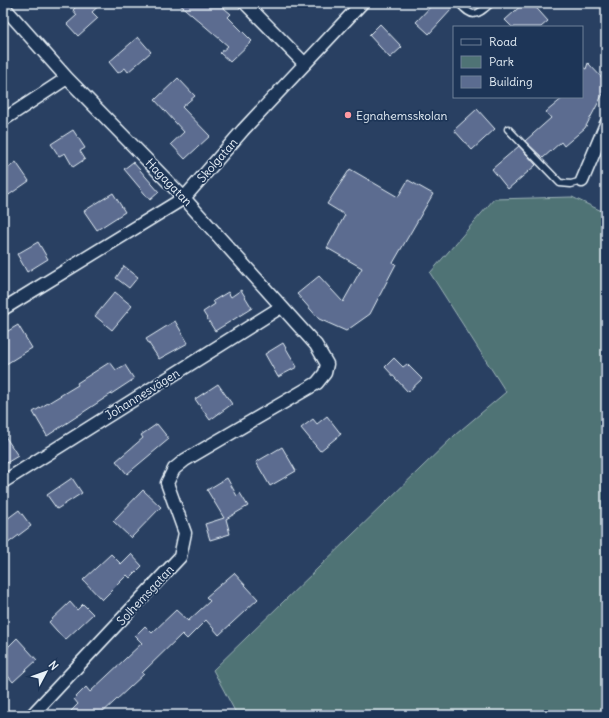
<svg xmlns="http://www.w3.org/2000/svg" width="609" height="718" font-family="Delius,sans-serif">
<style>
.green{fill:#4f7375;stroke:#9cb2b6}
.building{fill:#5b6c90;stroke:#e8f1f8}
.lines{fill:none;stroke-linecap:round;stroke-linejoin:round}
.service-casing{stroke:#e8f1f8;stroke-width:9}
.minor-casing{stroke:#e8f1f8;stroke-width:15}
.service{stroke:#1d3557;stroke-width:6}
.minor{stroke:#1d3557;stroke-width:12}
.poi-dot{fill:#ff9aa2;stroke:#1d3557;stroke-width:1.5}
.labels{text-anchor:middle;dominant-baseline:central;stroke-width:3.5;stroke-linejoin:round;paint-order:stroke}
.poi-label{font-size:12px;fill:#e8f1f8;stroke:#1d3557;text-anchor:start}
.street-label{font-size:12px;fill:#e8f1f8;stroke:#1d3557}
</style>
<rect width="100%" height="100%" fill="#294062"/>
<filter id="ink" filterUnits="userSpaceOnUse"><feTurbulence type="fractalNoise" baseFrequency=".025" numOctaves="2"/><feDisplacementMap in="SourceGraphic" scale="8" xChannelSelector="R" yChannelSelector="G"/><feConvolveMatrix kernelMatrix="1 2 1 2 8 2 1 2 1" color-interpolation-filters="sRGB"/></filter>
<g filter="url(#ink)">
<path class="green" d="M572,197L606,213V715H237L213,670L455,435L506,392L430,273L494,199Z"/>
<path class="building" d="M80,3H102L92,12L98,18L78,36L67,24L77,15L73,10Z
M178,3H218L231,14L228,17L252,41L230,62L220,53L228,46Z
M434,3H446L452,9L429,34L416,22Z
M524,3H532L548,21L541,27H512L505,20Z
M380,24L402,47L390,58L369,35Z
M138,37L151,52L128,72L125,68L118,73L109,62Z
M588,63L606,82V88L585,128L564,146L561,142L543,158L525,141L551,118L546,112L564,97H582V67L586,69Z
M178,78L195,96L182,107L210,136L185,159L171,144L184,132L155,100Z
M477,109L495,129L472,150L454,130Z
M73,130L85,148L80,151L85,159L73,167L65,153L59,156L51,144Z
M519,146L536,165L508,189L492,169Z
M16,162L29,181L3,199V172Z
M133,162L159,192L150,200L124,169Z
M350,169L398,197L408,180L433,194L393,263L396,264L370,314L346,331L319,319L297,294L319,276L343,302L362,268L327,248L345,215L327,204Z
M113,193L125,212L97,230L84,211Z
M38,242L48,259L27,272L17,254Z
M124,266L138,277L129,288L116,278Z
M241,290L252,308L215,331L203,312L215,304L213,301L228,292L231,297Z
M115,292L132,306L112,330L95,316Z
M175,321L188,343L159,359L146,339Z
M18,325L32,348L3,366V334Z
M283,343L297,367L278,377L265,354Z
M394,358L403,367L407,364L422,379L408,392L385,367Z
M110,362L116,370L125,365L134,379L47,436L33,412L78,385L77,383Z
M218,384L232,404L210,420L195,399Z
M327,416L341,434L320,451L301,428L313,419L317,424Z
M157,424L169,439L127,474L116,461L143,438L141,435Z
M3,433L18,456L3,465Z
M282,447L296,471L270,486L256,462Z
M72,478L82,493L57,509L47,495Z
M227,478L237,496L240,493L248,506L226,519L230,534L210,540L205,524L224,518L207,490Z
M143,490L161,507L131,538L113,521Z
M19,510L31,526L3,547V522Z
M111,554L121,564L131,554L142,566L130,578L127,575L102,600L83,580Z
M234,573L258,599L219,635L206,620L187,639L182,634L142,673L144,674L100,715H67L78,704L74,699L86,687L90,692L142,643L135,636L145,626L152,633L176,610L188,621L210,601L206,597Z
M70,602L77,610L83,604L93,614L65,640L49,622Z
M17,638L37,660L13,682L3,670V652Z"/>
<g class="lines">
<defs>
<path id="service" d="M459,3C472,18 476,17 491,3
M508,129L560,183L571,184L582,181"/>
<path id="minor" d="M245,3L305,64
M3,6L67,78L184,198L316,345L327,364L325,373L317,383L185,460L174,469L167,483L185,533L180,557L32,715
M3,120L67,78
M582,181L606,124
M3,309L184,198L243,130L362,3
M3,482L281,307"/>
</defs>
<use href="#service" class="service-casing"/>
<use href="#minor" class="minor-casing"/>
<use href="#service" class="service"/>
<use href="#minor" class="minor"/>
</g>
</g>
<circle class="poi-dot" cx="348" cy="115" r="4"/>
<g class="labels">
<g class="poi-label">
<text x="356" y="115">Egnahemsskolan</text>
</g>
<g class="street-label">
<text transform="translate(217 160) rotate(-49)">Skolgatan</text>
<text transform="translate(169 182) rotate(46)">Hagagatan</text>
<text transform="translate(142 394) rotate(-32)">Johannesvägen</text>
<text transform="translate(145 595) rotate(-47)">Solhemsgatan</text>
</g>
</g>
<rect width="609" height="718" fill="none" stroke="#1d3557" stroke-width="16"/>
<rect x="8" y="8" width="593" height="702" fill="none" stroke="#e8f1f8" stroke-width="1.5" filter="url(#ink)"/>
<rect x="453" y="26" width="130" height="72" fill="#1d3557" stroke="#6e8097"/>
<rect x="461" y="39" width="20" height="6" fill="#1d3557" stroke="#6e8097"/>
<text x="489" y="46" font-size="12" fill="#e8f1f8">Road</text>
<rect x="461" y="56" width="20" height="12" fill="#4f7375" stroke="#6e8097"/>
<text x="489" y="66" font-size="12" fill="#e8f1f8">Park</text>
<rect x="461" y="76" width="20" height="12" fill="#5b6c90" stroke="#6e8097"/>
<text x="489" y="86" font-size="12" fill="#e8f1f8">Building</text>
<g transform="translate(46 672) rotate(49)" stroke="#1d3557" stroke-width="3" paint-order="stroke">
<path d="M0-3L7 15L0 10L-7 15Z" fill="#e8f1f8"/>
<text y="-6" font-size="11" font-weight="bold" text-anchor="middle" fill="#e8f1f8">N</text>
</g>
</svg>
